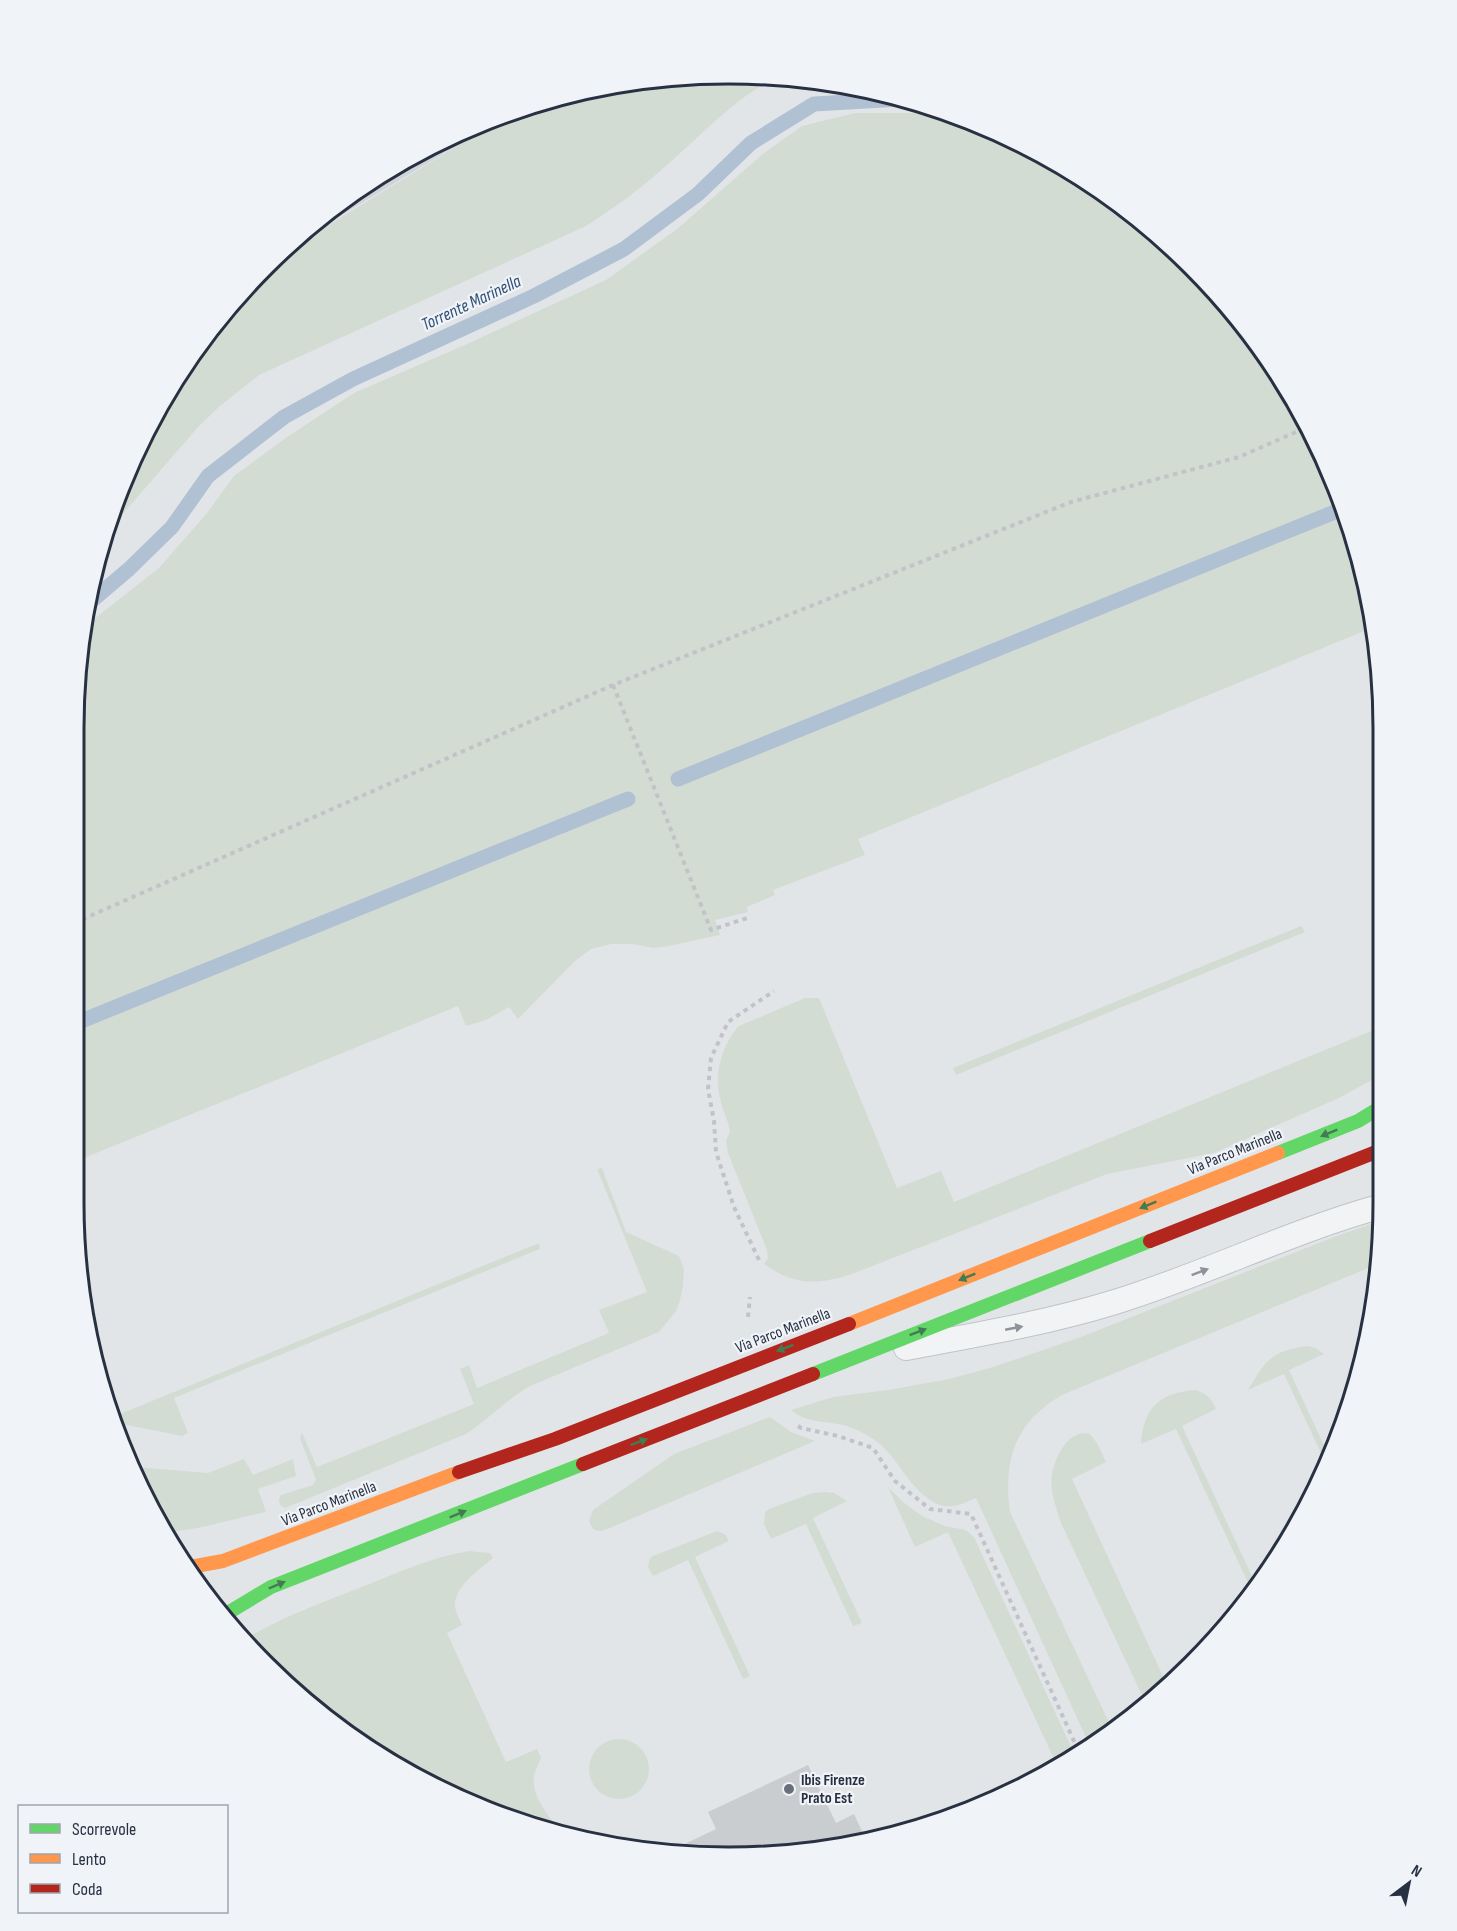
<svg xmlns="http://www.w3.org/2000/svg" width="1457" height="1931" font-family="'Sofia Sans Condensed',sans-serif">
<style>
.built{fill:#d0d4db}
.green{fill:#d3dcd3}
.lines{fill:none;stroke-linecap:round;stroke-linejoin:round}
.stream{stroke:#b0c1d4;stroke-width:15}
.building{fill:#cacdd0}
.lane-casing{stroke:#c0c3c6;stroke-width:26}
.path{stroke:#c1c3c8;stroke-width:4;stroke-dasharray:4.5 4.5;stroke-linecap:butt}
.lane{stroke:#f2f3f4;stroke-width:24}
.fast{stroke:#63d668;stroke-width:14}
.slow{stroke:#ff974d;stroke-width:14}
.jam{stroke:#b3261e;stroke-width:14}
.oneway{fill:#437b53}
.oneway2{fill:#8d929b}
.poi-dot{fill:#69707c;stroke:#f0f3f7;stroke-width:2}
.labels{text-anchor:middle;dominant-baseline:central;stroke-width:4.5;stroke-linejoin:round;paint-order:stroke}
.street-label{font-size:16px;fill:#283142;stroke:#f0f3f7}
.poi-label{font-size:16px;font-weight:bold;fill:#283142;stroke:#f0f3f7;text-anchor:start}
.water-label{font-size:18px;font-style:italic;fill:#315077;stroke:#f0f3f7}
.rim{fill:none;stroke:#283142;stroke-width:3}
</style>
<rect width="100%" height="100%" fill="#e2e5e8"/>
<path class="built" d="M504,117L350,210L283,253L330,209L439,141Z"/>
<path class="green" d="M686,75L774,78C730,102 697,140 659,172C635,193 610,211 584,227L259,375L220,406L199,426L115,523L106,530L123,478L184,365L236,296L283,253L504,117L559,96Z
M855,113H950L1056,161L1161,236L1248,330L1334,478L1374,627L858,839L865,855L773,890L775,895L747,907L748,912L715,920L720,935L669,946L653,948L633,944H611L591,949L575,961L518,1019L509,1007L486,1020L466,1026L458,1006L74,1162L75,686L85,626L159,568L207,513L234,476L287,437L354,393L467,344L606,280L677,229L764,153L802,126Z
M1301,926L1305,932L956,1075L953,1068Z
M805,998H819L897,1188L941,1171L954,1202L1381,1027V1075L1339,1098L1214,1153L1107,1174L852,1274C817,1285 795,1286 764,1264L768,1258L767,1250L728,1153L726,1141L730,1131C728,1120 722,1109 720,1098C713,1075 723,1043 739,1026Z
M602,1168L626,1232L679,1256L684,1269L683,1286L680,1300L676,1311L659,1332L530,1386C507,1399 489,1419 466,1434L285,1508L280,1505L279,1500L281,1495L313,1485L316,1480L300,1438L302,1433L317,1467L474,1404L460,1369L469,1365L477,1388L609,1333L599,1310L647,1292L597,1169Z
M1382,1220V1246L1378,1264L1062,1395C1015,1422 1003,1460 1010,1512L1113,1731L1089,1744L976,1498C964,1503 951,1510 937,1504C909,1490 899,1458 876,1441C867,1434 854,1428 843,1425C825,1421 806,1423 791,1410L833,1397L888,1390L949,1379L993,1367L1081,1337L1334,1237Z
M539,1243L540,1249L174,1398L188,1433L182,1436L117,1423L114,1416L120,1414Z
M1308,1346L1317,1349L1324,1354L1289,1370L1329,1456L1326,1464L1284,1374L1248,1390C1266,1359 1272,1351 1308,1346Z
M1196,1390C1207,1394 1211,1398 1216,1409L1182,1426L1256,1585L1252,1591L1176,1429L1141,1444C1143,1408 1160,1392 1196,1390Z
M770,1417L791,1432L815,1441L605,1530C596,1533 592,1529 589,1521L593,1510L674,1454Z
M1082,1433L1090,1434L1097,1443L1106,1462L1072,1479L1167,1685L1146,1704L1061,1523C1052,1495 1045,1478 1061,1450C1067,1441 1071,1436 1082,1433Z
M244,1459L253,1475L293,1459L296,1476L258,1489L266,1512L198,1528L163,1533L135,1467L208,1473Z
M888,1487L903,1502L922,1516L945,1526L966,1530L974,1537L1074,1753L1056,1763L948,1532L915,1547Z
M825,1492L834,1493L847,1501L813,1518L862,1623L853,1626L806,1524L771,1539L764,1524L765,1512L769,1509L813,1493Z
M717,1531L726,1535L729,1541L695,1557L750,1676L743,1679L688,1560L653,1576L648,1567L650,1558L653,1556Z
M469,1551L490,1553L493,1558C480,1569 458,1584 455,1602C454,1610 459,1618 462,1625L447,1633L506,1762L537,1749L541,1758C539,1763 535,1770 534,1776C531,1796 549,1818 562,1832L438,1790L330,1722L266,1666L245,1639C280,1618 321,1603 359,1588C395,1574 431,1557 469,1551Z
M589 1769a30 30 0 1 1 60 0a30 30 0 1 1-60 0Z"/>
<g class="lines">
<path class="stream" d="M89,603L129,569L172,527L208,476L284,417L353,379L534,296L624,249L698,194L751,143L814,104L901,99
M678,779L1342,509
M74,1024L628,799"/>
</g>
<path class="building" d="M808,1765L836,1823L854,1814L866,1840L772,1856L672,1850L716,1829L708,1812Z"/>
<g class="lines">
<defs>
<path id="lane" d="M906,1348C976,1335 1047,1323 1115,1302C1206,1274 1291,1231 1382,1206"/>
</defs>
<use href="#lane" class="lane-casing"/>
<path class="path" d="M613,685L711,930L747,918
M74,923L613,685L1071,502L1239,457L1305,428
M759,1260L734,1207L716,1152L714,1121L708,1089L711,1058L728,1022L774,991
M748,1317L750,1297
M798,1426L801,1428L838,1436L873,1448L895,1481L930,1509L971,1514L1078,1750"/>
<use href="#lane" class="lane"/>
<path class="fast" d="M1278,1153L1358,1121L1381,1107
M813,1374L1150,1241
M226,1614L271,1587L583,1464"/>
<path class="slow" d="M849,1324L1278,1153
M190,1567L223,1561L459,1472"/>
<path class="jam" d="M1150,1241L1381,1150
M583,1464L813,1374
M459,1472L555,1439L849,1324"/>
</g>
<defs><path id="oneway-solid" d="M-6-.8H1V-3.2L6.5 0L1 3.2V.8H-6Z" transform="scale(1.5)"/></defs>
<g class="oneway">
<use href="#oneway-solid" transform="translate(1329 1133) rotate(158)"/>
<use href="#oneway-solid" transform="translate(1148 1205) rotate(158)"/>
<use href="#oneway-solid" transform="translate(967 1277) rotate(158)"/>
<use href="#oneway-solid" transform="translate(918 1332) rotate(-21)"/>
<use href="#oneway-solid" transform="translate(785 1348) rotate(159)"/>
<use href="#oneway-solid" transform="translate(639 1442) rotate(-21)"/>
<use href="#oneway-solid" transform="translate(458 1514) rotate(-22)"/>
<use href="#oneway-solid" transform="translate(277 1585) rotate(-23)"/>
</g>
<g class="oneway2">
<use href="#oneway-solid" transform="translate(1200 1272) rotate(-21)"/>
<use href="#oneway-solid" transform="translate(1014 1328) rotate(-11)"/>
</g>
<circle class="poi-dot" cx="789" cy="1789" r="6"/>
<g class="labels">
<g class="street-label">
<text transform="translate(1235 1152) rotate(-22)">Via Parco Marinella</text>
<text transform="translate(783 1331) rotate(-21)">Via Parco Marinella</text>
<text transform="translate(329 1504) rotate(-21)">Via Parco Marinella</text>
</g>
<g class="poi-label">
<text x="801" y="1780">Ibis Firenze<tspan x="801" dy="18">Prato Est</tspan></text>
</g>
<g class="water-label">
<text transform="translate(471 303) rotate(-25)">Torrente Marinella</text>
</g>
</g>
<path d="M0 0H1457V1931H0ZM728 84H729A644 644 0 0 1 1373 728V1203A644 644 0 0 1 729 1847H728A644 644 0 0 1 84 1203V728A644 644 0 0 1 728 84Z" fill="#f0f3f7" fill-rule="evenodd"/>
<path class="rim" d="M728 84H729A644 644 0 0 1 1373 728V1203A644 644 0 0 1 729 1847H728A644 644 0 0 1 84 1203V728A644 644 0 0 1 728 84Z"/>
<rect x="18" y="1805" width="210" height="108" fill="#f0f3f7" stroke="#a0a5af" stroke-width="1.5"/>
<rect x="30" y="1824" width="30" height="9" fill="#63d668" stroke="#a0a5af" stroke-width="1.5"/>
<text x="72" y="1835" font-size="18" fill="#283142">Scorrevole</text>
<rect x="30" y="1854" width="30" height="9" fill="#ff974d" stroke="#a0a5af" stroke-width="1.5"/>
<text x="72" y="1865" font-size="18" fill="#283142">Lento</text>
<rect x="30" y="1884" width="30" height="9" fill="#b3261e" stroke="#a0a5af" stroke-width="1.5"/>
<text x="72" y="1895" font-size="18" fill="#283142">Coda</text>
<g transform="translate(1409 1883) rotate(32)" stroke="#f0f3f7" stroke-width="4.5" paint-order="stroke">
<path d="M0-4.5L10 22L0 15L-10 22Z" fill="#283142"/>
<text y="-9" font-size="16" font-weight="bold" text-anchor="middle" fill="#283142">N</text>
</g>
</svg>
